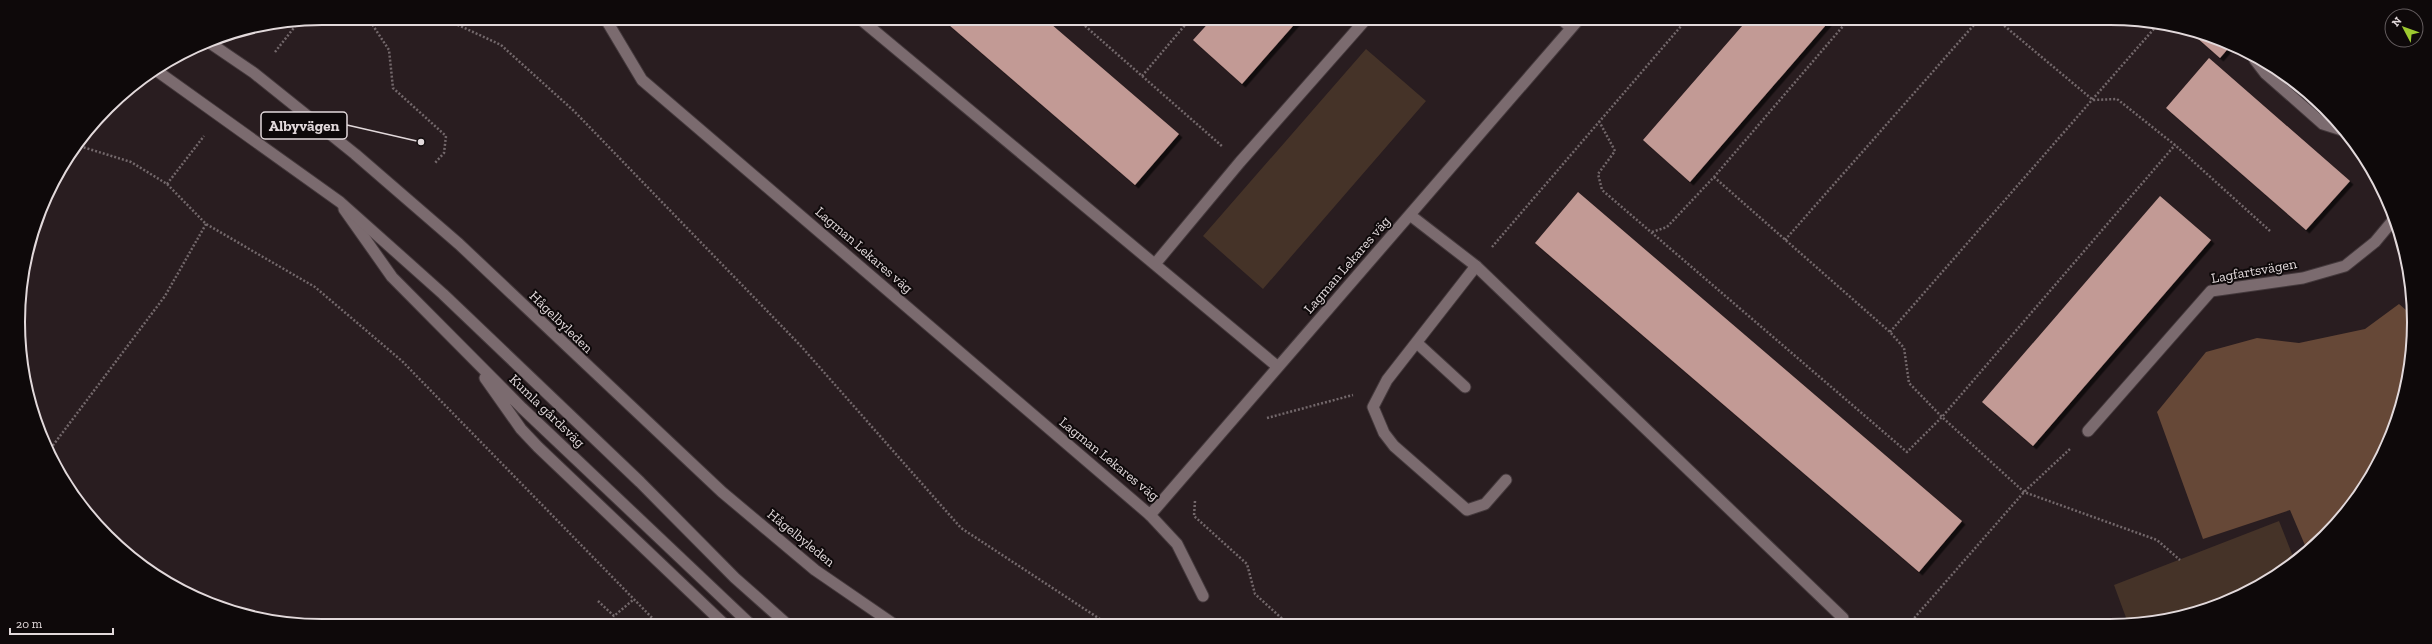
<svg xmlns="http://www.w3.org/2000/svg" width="2432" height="644" font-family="'Zilla Slab',serif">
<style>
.green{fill:#453328}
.forest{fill:#664837}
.building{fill:#c29a95;filter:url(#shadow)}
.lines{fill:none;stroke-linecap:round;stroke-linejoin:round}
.service-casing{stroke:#44393c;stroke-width:13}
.minor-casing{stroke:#44393c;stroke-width:13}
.tertiary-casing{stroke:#44393c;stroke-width:13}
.secondary-casing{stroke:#44393c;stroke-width:13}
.path{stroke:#73686b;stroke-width:2.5;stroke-dasharray:2 2;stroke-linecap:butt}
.service{stroke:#7b6b6f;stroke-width:11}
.minor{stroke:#7b6b6f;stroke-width:11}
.tertiary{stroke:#7b6b6f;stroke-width:11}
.secondary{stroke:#7b6b6f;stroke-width:11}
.labels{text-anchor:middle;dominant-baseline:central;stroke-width:4;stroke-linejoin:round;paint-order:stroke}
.street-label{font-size:14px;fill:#e2d9db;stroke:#0e090a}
.rim{fill:none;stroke:#e2d9db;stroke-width:2}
.leader{fill:none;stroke:#e2d9db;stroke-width:1.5}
.callout-dot{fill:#e2d9db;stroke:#0e090a;stroke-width:1.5}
.callout{fill:#0e090a;stroke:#e2d9db;stroke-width:1.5}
.callout-label{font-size:15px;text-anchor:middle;font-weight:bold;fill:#e2d9db}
</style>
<defs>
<filter id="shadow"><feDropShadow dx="3.5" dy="3.5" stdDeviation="0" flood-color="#0009"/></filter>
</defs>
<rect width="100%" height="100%" fill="#291d20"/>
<path class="green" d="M1366,49L1426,101L1263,289L1203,236Z
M2279,521L2294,559L2244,595L2149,623H2128L2114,585Z"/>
<path class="forest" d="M2399,304L2413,316L2408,381L2383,457L2325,537L2307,550L2290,510L2203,539L2157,412L2206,352L2257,338L2299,343L2365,329Z"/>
<path class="building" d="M941,18H1044L1179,134L1135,185Z
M1213,18H1300L1242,84L1193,40Z
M1749,18H1832L1690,182L1643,140Z
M2187,29L2226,41L2232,44L2220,58Z
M2209,58L2350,181L2306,230L2166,108Z
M1578,192L1962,521L1919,572L1535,243Z
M2160,196L2211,240L2033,446L1982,402Z"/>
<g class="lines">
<defs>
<path id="service" d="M2256,57L2255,60L2265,73L2323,124L2345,131
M1476,266L1387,380L1373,407L1384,433L1394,446L1467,510L1485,504L1506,480
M1417,343L1465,387
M1150,515L1177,544L1203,596"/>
<path id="minor" d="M605,18L642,80L1150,515L1580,18
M859,18L1278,367
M1560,18L1571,28
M1410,215L1476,266L1843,618
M1155,264L1240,162L1367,18
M2088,431L2211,291L2303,278L2345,266L2375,242L2395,218"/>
<path id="tertiary" d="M344,209L392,277L522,408L751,625
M485,378L521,429L538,447L725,625"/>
<path id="secondary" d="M207,41L254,73L355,154L459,244L722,492L815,570L895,625
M157,71L340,202L443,294L640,482L735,578L788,625"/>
</defs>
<use href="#service" class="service-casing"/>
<use href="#minor" class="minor-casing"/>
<use href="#tertiary" class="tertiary-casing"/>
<use href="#secondary" class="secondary-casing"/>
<path class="path" d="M368,18L389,50L393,88L446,136L444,153L434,164
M443,18L501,45L574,111L800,345L961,528L1109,625
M1076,18L1223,147
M1995,18L2093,100L2117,99L2175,145L2270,231
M275,52L300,20
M1142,76L1191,18
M1599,121L1615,151L1598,174L1602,190L1907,452L1942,417L2175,145
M76,145L131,162L167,184L206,224L315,287L402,361L660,626
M1714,177L1890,332L1904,348L1909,383L1942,417L2024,492L2157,540L2180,560
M167,184L204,136
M1652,232L1667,227L1714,177L1850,18
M1785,240L1980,18
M1492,247L1688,18
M1890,332L2159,23
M1267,418L1353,395
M48,452L165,296L206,224
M1195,501L1194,516L1247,564L1255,594L1289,625
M598,601L614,616L633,600
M1909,624L2024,492L2071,448"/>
<use href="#service" class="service"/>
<use href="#minor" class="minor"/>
<use href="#tertiary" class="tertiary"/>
<use href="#secondary" class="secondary"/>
</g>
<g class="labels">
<g class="street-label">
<text transform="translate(864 250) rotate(41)">Lagman Lekares väg</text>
<text transform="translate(1347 265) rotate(-49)">Lagman Lekares väg</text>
<text transform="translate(2254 271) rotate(-10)">Lagfartsvägen</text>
<text transform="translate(561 322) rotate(44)">Hågelbyleden</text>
<text transform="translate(547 411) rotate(44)">Kumla gårdsväg</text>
<text transform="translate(1109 459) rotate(39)">Lagman Lekares väg</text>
<text transform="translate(801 538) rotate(39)">Hågelbyleden</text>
</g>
</g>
<path d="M0 0H2432V644H0ZM322 25H2110A297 297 0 0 1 2407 322V322A297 297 0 0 1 2110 619H322A297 297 0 0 1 25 322V322A297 297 0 0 1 322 25Z" fill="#0e090a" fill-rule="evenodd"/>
<path class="rim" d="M322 25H2110A297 297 0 0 1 2407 322V322A297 297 0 0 1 2110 619H322A297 297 0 0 1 25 322V322A297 297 0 0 1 322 25Z"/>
<path class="leader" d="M421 142L347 125"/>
<circle class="callout-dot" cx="421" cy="142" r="4"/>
<rect class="callout" x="261" y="112" width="86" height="27" rx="4"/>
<g class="callout-label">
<text x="304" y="131">Albyvägen</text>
</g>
<g transform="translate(2404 28) rotate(311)"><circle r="19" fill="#0e090a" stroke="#635c5e"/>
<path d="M0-3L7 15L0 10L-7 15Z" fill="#9dca30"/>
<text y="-6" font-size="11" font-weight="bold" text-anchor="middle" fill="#e2d9db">N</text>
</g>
<path d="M10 628v6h103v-6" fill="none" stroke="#e2d9db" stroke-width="2"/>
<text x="16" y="628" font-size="12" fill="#e2d9db" stroke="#0e090a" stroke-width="3" paint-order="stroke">20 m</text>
</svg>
